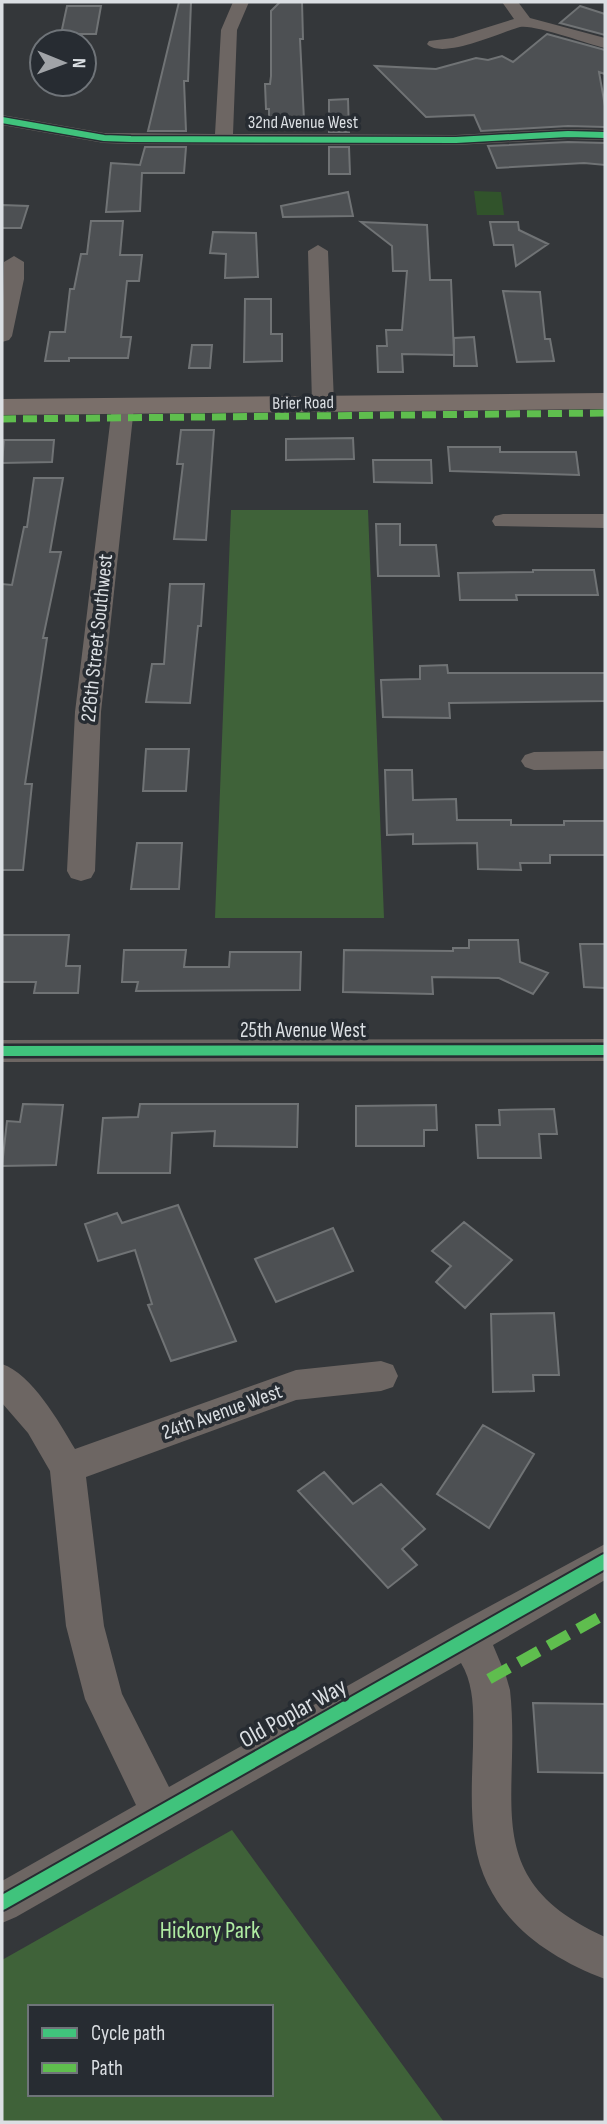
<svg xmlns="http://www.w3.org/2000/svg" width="607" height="2124" font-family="'Sofia Sans Condensed',sans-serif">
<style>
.green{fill:#31532b}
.forest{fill:#3f6239;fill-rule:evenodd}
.building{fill:#4d5053;stroke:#707375;stroke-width:2}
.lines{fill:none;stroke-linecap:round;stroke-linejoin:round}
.minor{fill:#6d6663;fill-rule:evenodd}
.major{fill:#7a6f6a;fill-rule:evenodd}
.quiet-far1{stroke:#5fbe4e;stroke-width:7;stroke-dasharray:14 7;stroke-linecap:butt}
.quiet{stroke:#5fbe4e;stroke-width:11;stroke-dasharray:23 11;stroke-linecap:butt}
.cycleway-far2-casing{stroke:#272c32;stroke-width:9}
.cycleway-far1-casing{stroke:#272c32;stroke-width:15}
.cycleway-casing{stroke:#272c32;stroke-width:18}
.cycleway-far2{stroke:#40c37c;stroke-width:6}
.cycleway-far1{stroke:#40c37c;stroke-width:10}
.cycleway{stroke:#40c37c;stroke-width:14}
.labels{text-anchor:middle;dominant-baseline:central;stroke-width:7;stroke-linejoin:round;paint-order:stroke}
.far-street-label{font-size:18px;fill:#dbdfe3;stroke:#272c32}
.street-label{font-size:21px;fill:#dbdfe3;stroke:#272c32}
.near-street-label{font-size:24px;fill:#dbdfe3;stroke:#272c32}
.near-park-label{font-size:24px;fill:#afeca2;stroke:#272c32}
</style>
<rect width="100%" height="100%" fill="#34373a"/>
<path class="green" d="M474,191L501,192L504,215H477Z"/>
<path class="forest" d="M231,510H368L384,918H215Z
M232,1830L444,2122H2V1960ZM30,2007H271V2094H30Z"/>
<path class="building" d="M179,2H191L188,81H184L186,131H148Z
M280,2H302L303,39H300L304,120H269V109H266L265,84H270L271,76V11Z
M67,6H101L96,34H61Z
M580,6L605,14V35L560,23Z
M547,34L605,50V74L599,72L605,106V127L568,126L481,131L474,115L426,117L375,66L436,69L476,58L488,60L502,56L513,62Z
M348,99L349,132H329V100Z
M568,142L605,143V165L584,163L497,168L488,146Z
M145,147H186L184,173H142L140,211L106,212L111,163L140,165Z
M329,147H349L350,174H329Z
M348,192L353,216L283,217L281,206Z
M2,205L28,206L21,228H2Z
M91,221H123L120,255H142L139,281H127L121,337H131L128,358H69V361H45L50,332H65L70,289H74L81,254H87Z
M361,222L427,225L430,280H451L454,355L402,354L403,372H378L377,346H387L386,330H402L407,271H393L392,246Z
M490,222H518L519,230L548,244L516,266L513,245H494Z
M213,232L256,233L258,277L225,278L226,254L210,253Z
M503,291L540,292L545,339H550L554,361L517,362Z
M245,299H271V334H282V361L244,362Z
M474,337L477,366H454V338Z
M192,345H212L210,368H189Z
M181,430H214L206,540L174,539L183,464H177Z
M353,438L354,459L286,460V439Z
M4,440H54L52,462L2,463Z
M448,447H500V452H576L579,475L450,471Z
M373,460H431L432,483L374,482Z
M34,478H63L50,552H61L43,638H47L25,784H32L23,870H2V584L12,585L24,527H27Z
M376,524H400V545H436L439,576H378Z
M533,570H594L598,595H516L517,600H460L458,573L533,572Z
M170,584H204L201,626H198L190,703L146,702L152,664H164Z
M447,665L448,673H605V701L449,703L450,718L383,717L381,680L420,679V666Z
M146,749H189L186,791H143Z
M385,770H412L413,800L456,799L457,820H511V825H564V821H605V855H550V863H520L521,870L478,869L477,843L413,844V834L387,835Z
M137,843H182L179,889H131Z
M2,935H69L66,966H80L78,993H34L36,982H2Z
M469,940H518L520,962L548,973L533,994L499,978L432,977L433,994L343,992L344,950L453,951V948H469Z
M580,944H605V988L584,987Z
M124,950H186L184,967H229L230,952H301L300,990L136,991L138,982H122Z
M23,1104L63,1105L56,1165L2,1166L7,1121L20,1122Z
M140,1104H298L297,1147L214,1146L215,1131L172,1133L170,1173H98L103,1118L138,1117Z
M436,1105L437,1130H424V1146H356V1106Z
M554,1109L557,1134H539L541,1158H478L476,1125H500L499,1110Z
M178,1205L236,1341L171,1361L148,1305L152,1304L135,1250L98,1261L85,1224L117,1213L122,1223Z
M464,1222L512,1260L465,1308L436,1282L451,1266L432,1251Z
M333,1228L353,1271L276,1302L255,1259Z
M554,1313L559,1375H533L534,1391L493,1392L491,1314Z
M483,1425L534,1454L489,1528L437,1494Z
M324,1472L353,1504L381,1484L425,1529L402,1549L417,1565L388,1588L298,1491Z
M533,1703L605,1704V1773L538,1772Z"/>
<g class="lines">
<path class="minor" d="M233,2H249L237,30L233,134L456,135L568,129L605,130V140L568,139L456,145L131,144L104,143L2,125V115L104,133L215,134L221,30Z
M502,2H518L530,18L605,38V48C588,44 534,24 520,27C501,32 442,60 427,44L429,41L453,38L514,19Z
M318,245L328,251L334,403L330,407H316L312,403L308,251Z
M14,256L24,262V279L12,336L9,340L2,342L4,262Z
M123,401L130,403L134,407L101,712L95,871L91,878L81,881L71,878L67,871L75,712L112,407L116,403Z
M503,514H605V528L495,526L492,521L495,516Z
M605,751V769L534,770L525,767L521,761L525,755L534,752Z
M605,1039V1061L2,1062V1040Z
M381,1361L393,1365L398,1376L393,1387L381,1391L296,1400L86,1477L104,1626L122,1694L169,1787L455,1625L605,1544V1580L493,1645L506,1676L510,1690C522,1800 476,1879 605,1937V1979C542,1955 486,1914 475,1843C470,1811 472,1778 473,1746C473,1718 476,1688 461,1663L16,1917L2,1923V1881L136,1805L85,1699L66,1626L50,1471L28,1433L2,1403V1364C32,1374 59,1422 75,1449L296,1370Z"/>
<path class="major" d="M605,393V409L2,415V399Z"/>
<path class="quiet-far1" d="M2,419L605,413"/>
<path class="quiet" d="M489,1679L605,1614"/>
<defs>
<path id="cycleway-far2" d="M2,120L104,138L131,139L456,140L568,134L605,135"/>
<path id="cycleway-far1" d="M2,1051L605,1050"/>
<path id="cycleway" d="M2,1903L605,1561"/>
</defs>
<use href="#cycleway-far2" class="cycleway-far2-casing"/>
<use href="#cycleway-far1" class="cycleway-far1-casing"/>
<use href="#cycleway" class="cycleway-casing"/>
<use href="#cycleway-far2" class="cycleway-far2"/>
<use href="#cycleway-far1" class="cycleway-far1"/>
<use href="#cycleway" class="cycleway"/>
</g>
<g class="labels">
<g class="far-street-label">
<text x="303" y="122">32nd Avenue West</text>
<text transform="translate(303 403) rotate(-1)">Brier Road</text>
</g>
<g class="street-label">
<text transform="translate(97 638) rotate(-84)">226th Street Southwest</text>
<text x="303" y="1030">25th Avenue West</text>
<text transform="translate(222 1412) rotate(-20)">24th Avenue West</text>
</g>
<g class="near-street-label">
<text transform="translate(293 1713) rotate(-29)">Old Poplar Way</text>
</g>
<g class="near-park-label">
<text x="210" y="1930">Hickory Park</text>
</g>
</g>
<rect width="607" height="2124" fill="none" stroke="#dbdfe3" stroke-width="7"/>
<rect x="28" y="2005" width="245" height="91" fill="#272c32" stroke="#6f7479" stroke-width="2"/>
<rect x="42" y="2028" width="35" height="10" fill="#40c37c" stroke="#6f7479" stroke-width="2"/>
<text x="91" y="2040" font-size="21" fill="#dbdfe3">Cycle path</text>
<rect x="42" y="2063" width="35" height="10" fill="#5fbe4e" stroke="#6f7479" stroke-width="2"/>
<text x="91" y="2075" font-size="21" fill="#dbdfe3">Path</text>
<g transform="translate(63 63) rotate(91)"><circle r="33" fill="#272c32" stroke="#6f7479" stroke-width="2"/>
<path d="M0-5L12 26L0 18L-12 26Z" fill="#a1a4a8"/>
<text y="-10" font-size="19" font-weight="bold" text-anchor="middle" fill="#dbdfe3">N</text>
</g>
</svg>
